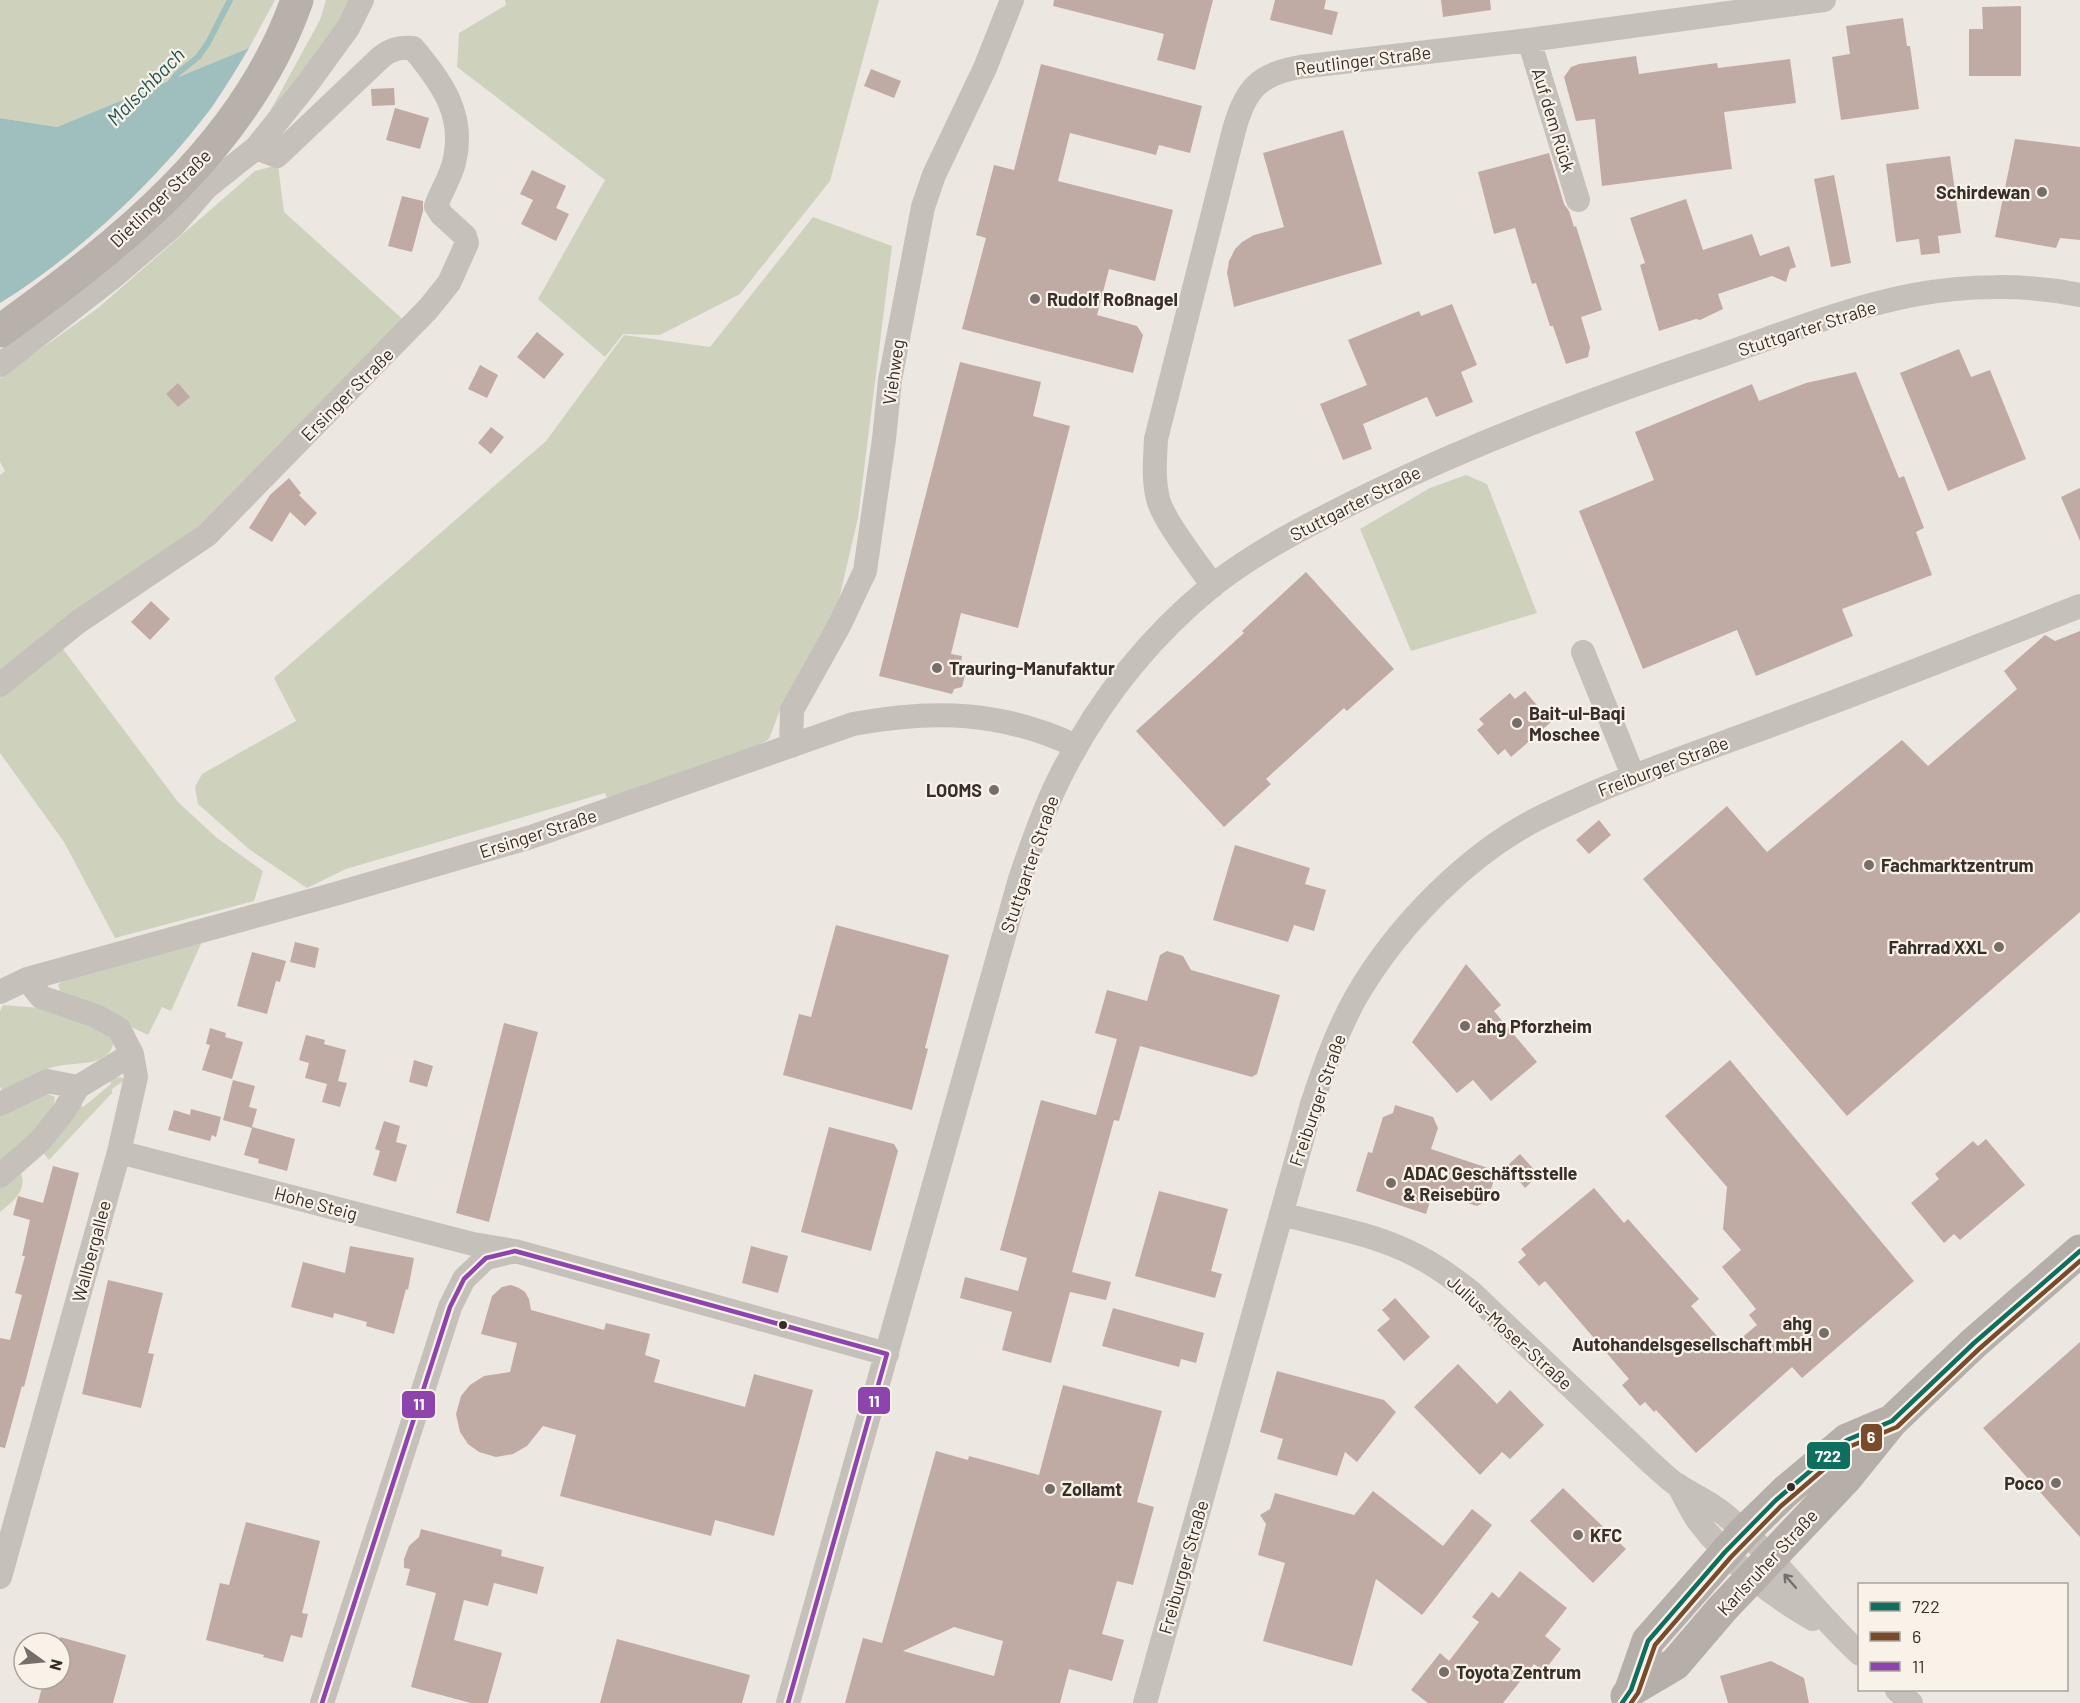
<svg xmlns="http://www.w3.org/2000/svg" width="2080" height="1703" font-family="Barlow,sans-serif">
<style>
.green{fill:#ced2bc}
.water{fill:#9fbebe}
.lines{fill:none;stroke-linecap:round;stroke-linejoin:round}
.stream{stroke:#9fbebe;stroke-width:6}
.building{fill:#c0aba4;fill-rule:evenodd}
.street{stroke:#c6c0bb;stroke-width:24}
.secondary{stroke:#b7b0ab;stroke-width:33}
.primary{stroke:#b5aea9;stroke-width:33}
.bus-1-casing{stroke:#f9f2e9;stroke-width:9}
.bus-2-casing{stroke:#f9f2e9;stroke-width:9}
.bus-3-casing{stroke:#f9f2e9;stroke-width:9}
.bus-1{stroke:#0e6f5e;stroke-width:4.5}
.bus-2{stroke:#7a4b2a;stroke-width:4.5}
.bus-3{stroke:#8e44ad;stroke-width:4.5}
.oneway{stroke:#776f6b}
.poi-dot{fill:#776e6a;stroke:#f9f2e9;stroke-width:2}
.bus-dot{fill:#372d29;stroke:#f9f2e9;stroke-width:2}
.labels{text-anchor:middle;dominant-baseline:central;stroke-width:4.5;stroke-linejoin:round;paint-order:stroke}
.street-label{font-size:18px;fill:#372d29;stroke:#f9f2e9}
.poi-label{font-size:18px;font-weight:bold;fill:#372d29;stroke:#f9f2e9;text-anchor:start}
.water-label{font-size:20px;font-style:italic;fill:#1f5557;stroke:#f9f2e9}
.line-badge{stroke:#f9f2e9;stroke-width:2}
.badge-label{font-size:16px;text-anchor:middle;font-weight:bold;fill:#fff}
</style>
<rect width="100%" height="100%" fill="#ede7e2"/>
<path class="green" d="M0,0H275L249,48L57,127L0,118Z
M326,0H350L341,24L273,117L269,113L320,20Z
M505,0H879L830,181L740,294L660,335L623,334L605,357L538,299L605,180L457,67L459,33L506,5Z
M278,165L284,212L408,324L201,532L0,679V475L5,471L0,462V378L98,308L255,171Z
M813,217L892,246L858,518L832,629L782,705L769,739L753,748L608,800L605,793L346,869L307,888L250,850L198,804L195,787L202,774L296,721L274,678L546,441L624,335L710,347Z
M1466,475L1487,484L1537,613L1411,651L1360,529L1430,488Z
M60,645L178,802L217,838L263,871L254,901L115,938L64,842L0,753V694Z
M204,937L171,1011L162,1007L148,1035L61,993L58,985L67,976Z
M3,1005L41,1008L91,1023L114,1041C109,1070 73,1060 50,1068C35,1073 19,1086 5,1094L0,1087V1011Z
M121,1077L125,1080L112,1089V1093L49,1160L41,1150L79,1104L83,1107L111,1084L110,1081L114,1078Z
M43,1092L55,1097L52,1116L0,1172V1111Z
M20,1171C29,1190 13,1201 0,1212V1187Z"/>
<path class="water" d="M249,48C237,68 225,88 212,107C157,180 78,255 0,303V118L57,127Z"/>
<g class="lines">
<path class="stream" d="M168,86L177,74L198,57L208,43L230,0"/>
</g>
<path class="building" d="M1054,0H1213L1195,70L1157,60L1164,34L1053,6Z
M1275,0H1326L1324,9L1338,12L1332,35L1270,20Z
M1441,0H1490L1491,10L1443,17Z
M2021,6V76H1969V29H1983L1982,7Z
M1903,18L1907,46H1910L1919,109L1841,120L1832,57L1850,54L1846,26Z
M1636,56L1639,74L1717,63L1718,68L1790,59L1796,103L1724,112L1732,169L1602,186L1595,119L1576,121L1564,77L1571,67L1579,64Z
M1041,64L1202,106L1190,153L1159,145L1156,155L1070,133L1058,181L1173,210L1155,281L1109,269L1097,315L1137,326L1143,335L1133,373L962,329L986,238L976,235L994,165L1014,170Z
M871,69L901,81L894,98L864,86Z
M394,88L395,105L372,106L371,89Z
M395,108L429,118L420,149L386,140Z
M1343,130L1382,264L1234,307L1227,273L1229,261L1235,249L1242,242L1254,235L1284,227L1263,153Z
M2015,139L2080,147V240L2060,238L2056,248L1995,237Z
M1549,153L1564,204L1569,211L1574,227L1576,226L1602,310L1581,317L1590,347L1588,357L1566,364L1553,326H1550L1536,283L1532,284L1515,228L1494,234L1478,172Z
M1950,156L1961,233L1938,236L1940,253L1921,255L1919,239L1896,242L1886,164Z
M532,170L566,186L556,208L569,214L556,241L521,224L533,200L520,194Z
M1834,175L1851,263L1831,267L1814,179Z
M402,196L423,201V211L412,252L388,246Z
M1686,199L1703,250L1752,234L1760,256L1789,246L1796,267L1790,269L1786,282L1772,276L1718,294L1723,309L1700,320L1696,319L1659,331L1640,265L1645,263L1630,218Z
M1452,304L1477,365L1461,372L1473,402L1436,417L1427,397L1363,424L1372,449L1343,460L1320,404L1367,385L1348,340L1419,311L1421,316Z
M537,332L564,354L544,379L517,357Z
M1959,349L1971,377L1990,370L2026,459L1948,491L1900,373Z
M960,362L1041,382L1033,416L1070,426L1018,628L961,613L951,654L962,656L961,662L967,668L962,687L954,689L952,694L879,676Z
M480,365L498,375L487,398L468,389Z
M1856,372L1899,478L1904,476L1924,528L1916,532L1932,575L1842,609L1853,636L1756,676L1737,630L1643,669L1579,511L1654,480L1635,432L1752,384L1759,401L1806,383Z
M178,383L190,397L178,407L166,394Z
M491,427L504,437L491,454L478,443Z
M289,478L301,493L299,495L317,513L305,526L290,512L272,542L249,528L270,495Z
M2080,488V541L2061,497Z
M1306,572L1394,669L1347,711L1344,708L1266,779L1271,784L1224,827L1136,731L1244,633L1242,631Z
M151,601L170,619L150,640L131,622Z
M2080,631V912L1847,1116L1643,879L1727,806L1767,852L1902,740L1928,766L2017,689L2004,671L2045,635L2055,641Z
M1525,691L1551,722L1511,757L1505,749L1498,755L1477,730L1484,724L1479,719L1510,693L1515,699Z
M1599,820L1611,835L1589,854L1576,840Z
M1235,845L1310,868L1305,884L1326,890L1314,931L1294,925L1288,942L1213,920Z
M836,925L949,955L925,1048L928,1049L912,1110L783,1075L799,1014L811,1017Z
M295,942L319,948L315,968L290,962Z
M1167,951L1183,956L1191,970L1280,995L1257,1074L1252,1077L1140,1046L1119,1121L1114,1120L1072,1272L1111,1282L1106,1300L1070,1292L1051,1363L1002,1350L1012,1312L960,1298L965,1277L1018,1291L1027,1258L1000,1250L1041,1100L1096,1115L1117,1039L1095,1033L1107,990L1147,1001L1160,955Z
M252,952L286,961L280,982L276,981L267,1014L237,1006Z
M1466,964L1501,1005L1494,1011L1537,1062L1491,1101L1473,1080L1457,1093L1412,1042Z
M504,1023L538,1032L489,1222L456,1213Z
M210,1028L226,1033L225,1037L243,1042L232,1079L202,1070L210,1045L206,1044Z
M306,1035L325,1040L324,1044L346,1050L338,1081L347,1083L340,1107L322,1102L327,1084L305,1078L309,1063L299,1060Z
M414,1060L433,1066L427,1087L409,1082Z
M1730,1060L1914,1281L1802,1378L1792,1367L1696,1453L1656,1410L1654,1412L1645,1402L1640,1406L1622,1385L1629,1379L1545,1281L1539,1286L1518,1262L1526,1255L1521,1249L1594,1188L1624,1223L1628,1219L1699,1299L1691,1306L1728,1349L1757,1325L1749,1315L1756,1309L1722,1267L1741,1250L1723,1229L1727,1187L1665,1116Z
M233,1080L255,1086L249,1107L257,1109L252,1127L295,1139L287,1171L258,1163L259,1159L244,1155L252,1128L223,1120Z
M1395,1105L1433,1117L1438,1128L1431,1149L1497,1171L1487,1201L1477,1206L1433,1192L1426,1214L1356,1191L1368,1152L1372,1153L1383,1117L1393,1113Z
M191,1109L221,1117L216,1137L212,1135L210,1141L168,1130L174,1110L190,1115Z
M384,1121L400,1126L396,1142L407,1145L396,1182L373,1175L380,1151L375,1149Z
M829,1127L894,1144L898,1151L871,1251L801,1232Z
M1986,1139L2025,1185L1960,1240L1954,1234L1944,1243L1911,1203L1939,1179L1935,1174L1973,1141L1978,1146Z
M1520,1154L1539,1175L1525,1188L1507,1166Z
M53,1166L79,1173L24,1387L22,1386L5,1448L0,1447V1338L10,1340L22,1295L15,1293L25,1256H22L30,1220L13,1215L18,1196L43,1203Z
M1159,1191L1228,1209L1211,1271L1222,1274L1215,1298L1135,1276Z
M350,1246L414,1258L408,1290L406,1289L394,1334L366,1326L367,1322L334,1313L333,1318L291,1307L303,1262L345,1273Z
M751,1246L788,1256L778,1293L742,1283Z
M108,1280L163,1293L148,1353L154,1354L141,1408L82,1394Z
M511,1285L519,1288L525,1292L529,1299L531,1310L604,1330L606,1323L650,1334L645,1355L660,1360L654,1382L745,1407L754,1374L813,1390L774,1536L715,1520L711,1536L560,1496L576,1435L543,1426L527,1446L513,1454L496,1457L479,1452L468,1444L460,1432L456,1414L461,1396L470,1385L484,1376L510,1372L517,1343L481,1334L492,1296L502,1287Z
M1395,1298L1430,1337L1404,1361L1377,1330L1390,1319L1382,1310Z
M1113,1308L1204,1333L1196,1363L1181,1359L1179,1367L1102,1346Z
M2080,1342V1537L1983,1428Z
M1458,1364L1497,1404L1510,1390L1544,1425L1510,1459L1502,1452L1480,1475L1414,1407Z
M1277,1371L1384,1400L1396,1412L1357,1462L1345,1452L1337,1476L1277,1459L1283,1439L1260,1432Z
M1063,1385L1162,1411L1137,1502L1154,1507L1133,1585L1117,1581L1102,1634L1124,1640L1112,1681L1069,1669L1060,1703H845L863,1638L882,1643L936,1451L968,1460L969,1456L1039,1475ZM954,1627L1003,1641L994,1676L903,1651Z
M1563,1488L1626,1549L1593,1583L1530,1521Z
M1373,1491L1443,1546L1472,1509L1492,1525L1422,1615L1376,1579L1352,1666L1263,1641L1285,1563L1258,1555L1266,1524L1260,1515L1270,1509L1275,1493L1354,1515Z
M246,1522L320,1541L302,1613L308,1614L302,1638L291,1635L283,1662L263,1657L264,1655L206,1640L220,1583L229,1585Z
M421,1529L502,1550L501,1556L544,1567L537,1594L494,1583L488,1606L464,1600L454,1640L502,1653L488,1703H471L411,1687L436,1593L406,1585L410,1569L404,1568V1559L409,1546L419,1537Z
M1520,1571L1567,1608L1545,1636L1561,1649L1544,1671L1534,1664L1503,1703H1428L1411,1690L1440,1653L1449,1661L1479,1622L1472,1617L1492,1592L1499,1598Z
M60,1637L126,1655L113,1703H38L44,1679H60Z
M617,1639L750,1675L742,1703H600Z
M1771,1661L1804,1678L1809,1703H1728L1720,1676Z"/>
<g class="lines">
<path class="street" d="M1529,40L1578,200
M0,365L113,277L174,225L207,187L256,148L308,83L348,28L362,0
M1213,586C1199,565 1164,522 1158,499C1153,479 1155,460 1156,439L1234,130C1245,90 1258,74 1300,67L1529,40L1824,0
M1583,652L1633,775
M0,685L78,622L207,535L428,309L449,283L467,243L465,236L442,215L436,206C441,192 450,178 454,163C466,115 442,83 413,48C399,47 391,49 380,58L277,156L256,148
M791,746L792,710L840,624L865,571L884,439L890,380L923,207L934,175L985,68L1012,0
M0,992L27,979L335,894L531,837L853,724C934,709 1001,711 1076,746
M0,1104L47,1081L78,1087
M119,1152L473,1244L509,1250
M0,1176L40,1141L64,1111L78,1087L132,1054
M1281,1214C1326,1226 1376,1234 1417,1256C1437,1266 1454,1279 1471,1292L1649,1461C1658,1469 1667,1478 1677,1485C1693,1495 1710,1502 1724,1514C1775,1555 1812,1610 1860,1654
M1678,1485C1685,1497 1691,1511 1699,1522C1729,1561 1770,1595 1813,1619
M0,1577L119,1152L136,1077L132,1054L119,1029L96,1016L41,997L27,979
M1897,1690L1911,1703
M322,1703L450,1307L464,1279L486,1258L515,1251L887,1354
M788,1703L1020,879C1031,847 1042,814 1057,783C1094,707 1146,640 1212,586C1259,549 1314,522 1368,495C1480,440 1597,397 1716,357C1780,335 1846,308 1913,295C1966,285 2027,284 2080,295
M1145,1703L1312,1104C1324,1068 1337,1031 1356,997C1397,926 1469,852 1543,816C1624,776 1709,749 1793,717C1889,682 1985,643 2080,606"/>
<path class="secondary" d="M0,331C121,244 246,146 297,0"/>
<path class="primary" d="M1631,1690L1675,1664L1722,1609L1846,1478L1892,1421L1974,1343L2080,1251
M1627,1696L1631,1690L1648,1641L1744,1532L1786,1491L1847,1440L1887,1423"/>
<defs>
<path id="bus-1" d="M1622,1703L1631,1690L1648,1641L1725,1552L1776,1500L1847,1440L1892,1421L1974,1343L2080,1251"/>
<path id="bus-2" d="M1631,1703L1638,1693L1655,1645L1731,1557L1781,1506L1851,1446L1897,1427L1979,1349L2080,1261"/>
<path id="bus-3" d="M322,1703L450,1307L464,1279L486,1258L515,1251L887,1354L788,1703"/>
</defs>
<use href="#bus-1" class="bus-1-casing"/>
<use href="#bus-2" class="bus-2-casing"/>
<use href="#bus-3" class="bus-3-casing"/>
<use href="#bus-1" class="bus-1"/>
<use href="#bus-2" class="bus-2"/>
<use href="#bus-3" class="bus-3"/>
</g>
<defs><path id="oneway-shaft" d="M-6 0H5M1.5-3L5.5 0L1.5 3" fill="none" stroke-width="1.6" stroke-linecap="round" stroke-linejoin="round" transform="scale(1.5)"/></defs>
<use class="oneway" href="#oneway-shaft" transform="translate(1790 1581) rotate(-131)"/>
<g class="poi-dot">
<circle cx="2042" cy="192" r="6"/>
<circle cx="1035" cy="299" r="6"/>
<circle cx="937" cy="668" r="6"/>
<circle cx="1517" cy="723" r="6"/>
<circle cx="994" cy="790" r="6"/>
<circle cx="1869" cy="865" r="6"/>
<circle cx="1999" cy="947" r="6"/>
<circle cx="1465" cy="1026" r="6"/>
<circle cx="1391" cy="1183" r="6"/>
<circle cx="1824" cy="1333" r="6"/>
<circle cx="2056" cy="1483" r="6"/>
<circle cx="1050" cy="1489" r="6"/>
<circle cx="1578" cy="1535" r="6"/>
<circle cx="1444" cy="1672" r="6"/>
</g>
<g class="bus-dot">
<circle cx="783" cy="1325" r="5"/>
<circle cx="1791" cy="1487" r="5"/>
</g>
<g class="labels">
<g class="street-label">
<text transform="translate(1363 60) rotate(-7)">Reutlinger Straße</text>
<text transform="translate(1554 120) rotate(73)">Auf dem Rück</text>
<text transform="translate(160 198) rotate(-44)">Dietlinger Straße</text>
<text transform="translate(1807 328) rotate(-18)">Stuttgarter Straße</text>
<text transform="translate(893 372) rotate(-82)">Viehweg</text>
<text transform="translate(347 394) rotate(-45)">Ersinger Straße</text>
<text transform="translate(1355 503) rotate(-27)">Stuttgarter Straße</text>
<text transform="translate(1663 766) rotate(-21)">Freiburger Straße</text>
<text transform="translate(538 833) rotate(-18)">Ersinger Straße</text>
<text transform="translate(1029 864) rotate(-71)">Stuttgarter Straße</text>
<text transform="translate(1317 1100) rotate(-71)">Freiburger Straße</text>
<text transform="translate(316 1203) rotate(15)">Hohe Steig</text>
<text transform="translate(91 1251) rotate(-75)">Wallbergallee</text>
<text transform="translate(1510 1332) rotate(42)">Julius-Moser-Straße</text>
<text transform="translate(1767 1562) rotate(-47)">Karlsruher Straße</text>
<text transform="translate(1183 1567) rotate(-74)">Freiburger Straße</text>
</g>
<g class="poi-label">
<text x="2030" y="192" text-anchor="end">Schirdewan</text>
<text x="1047" y="299">Rudolf Roßnagel</text>
<text x="949" y="668">Trauring-Manufaktur</text>
<text x="1529" y="713">Bait-ul-Baqi<tspan x="1529" dy="21">Moschee</tspan></text>
<text x="982" y="790" text-anchor="end">LOOMS</text>
<text x="1881" y="865">Fachmarktzentrum</text>
<text x="1987" y="947" text-anchor="end">Fahrrad XXL</text>
<text x="1477" y="1026">ahg Pforzheim</text>
<text x="1403" y="1173">ADAC Geschäftsstelle<tspan x="1403" dy="21">&amp; Reisebüro</tspan></text>
<text x="1812" y="1323" text-anchor="end">ahg<tspan x="1812" dy="21">Autohandelsgesellschaft mbH</tspan></text>
<text x="2044" y="1483" text-anchor="end">Poco</text>
<text x="1062" y="1489">Zollamt</text>
<text x="1590" y="1535">KFC</text>
<text x="1456" y="1672">Toyota Zentrum</text>
</g>
<g class="water-label">
<text transform="translate(145 86) rotate(-45)">Malschbach</text>
</g>
</g>
<g class="line-badge">
<rect x="857" y="1386" width="34" height="29" rx="6" fill="#8e44ad"/>
<rect x="401" y="1390" width="35" height="29" rx="6" fill="#8e44ad"/>
<rect x="1860" y="1423" width="23" height="29" rx="6" fill="#7a4b2a"/>
<rect x="1806" y="1441" width="45" height="29" rx="6" fill="#0e6f5e"/>
</g>
<g class="badge-label">
<text x="874" y="1407">11</text>
<text x="419" y="1410">11</text>
<text x="1871" y="1443">6</text>
<text x="1828" y="1462">722</text>
</g>
<rect x="1858" y="1583" width="210" height="108" fill="#f9f2e9" stroke="#aba39c" stroke-width="1.5"/>
<rect x="1870" y="1602" width="30" height="9" fill="#0e6f5e" stroke="#aba39c" stroke-width="1.5"/>
<text x="1912" y="1613" font-size="18" fill="#372d29">722</text>
<rect x="1870" y="1632" width="30" height="9" fill="#7a4b2a" stroke="#aba39c" stroke-width="1.5"/>
<text x="1912" y="1643" font-size="18" fill="#372d29">6</text>
<rect x="1870" y="1662" width="30" height="9" fill="#8e44ad" stroke="#aba39c" stroke-width="1.5"/>
<text x="1912" y="1673" font-size="18" fill="#372d29">11</text>
<g transform="translate(42 1661) rotate(105)"><circle r="28" fill="#f9f2e9" stroke="#aba39c" stroke-width="1.5"/>
<path d="M0-4.5L10 22L0 15L-10 22Z" fill="#776e6a"/>
<text y="-9" font-size="16" font-weight="bold" text-anchor="middle" fill="#372d29">N</text>
</g>
</svg>
